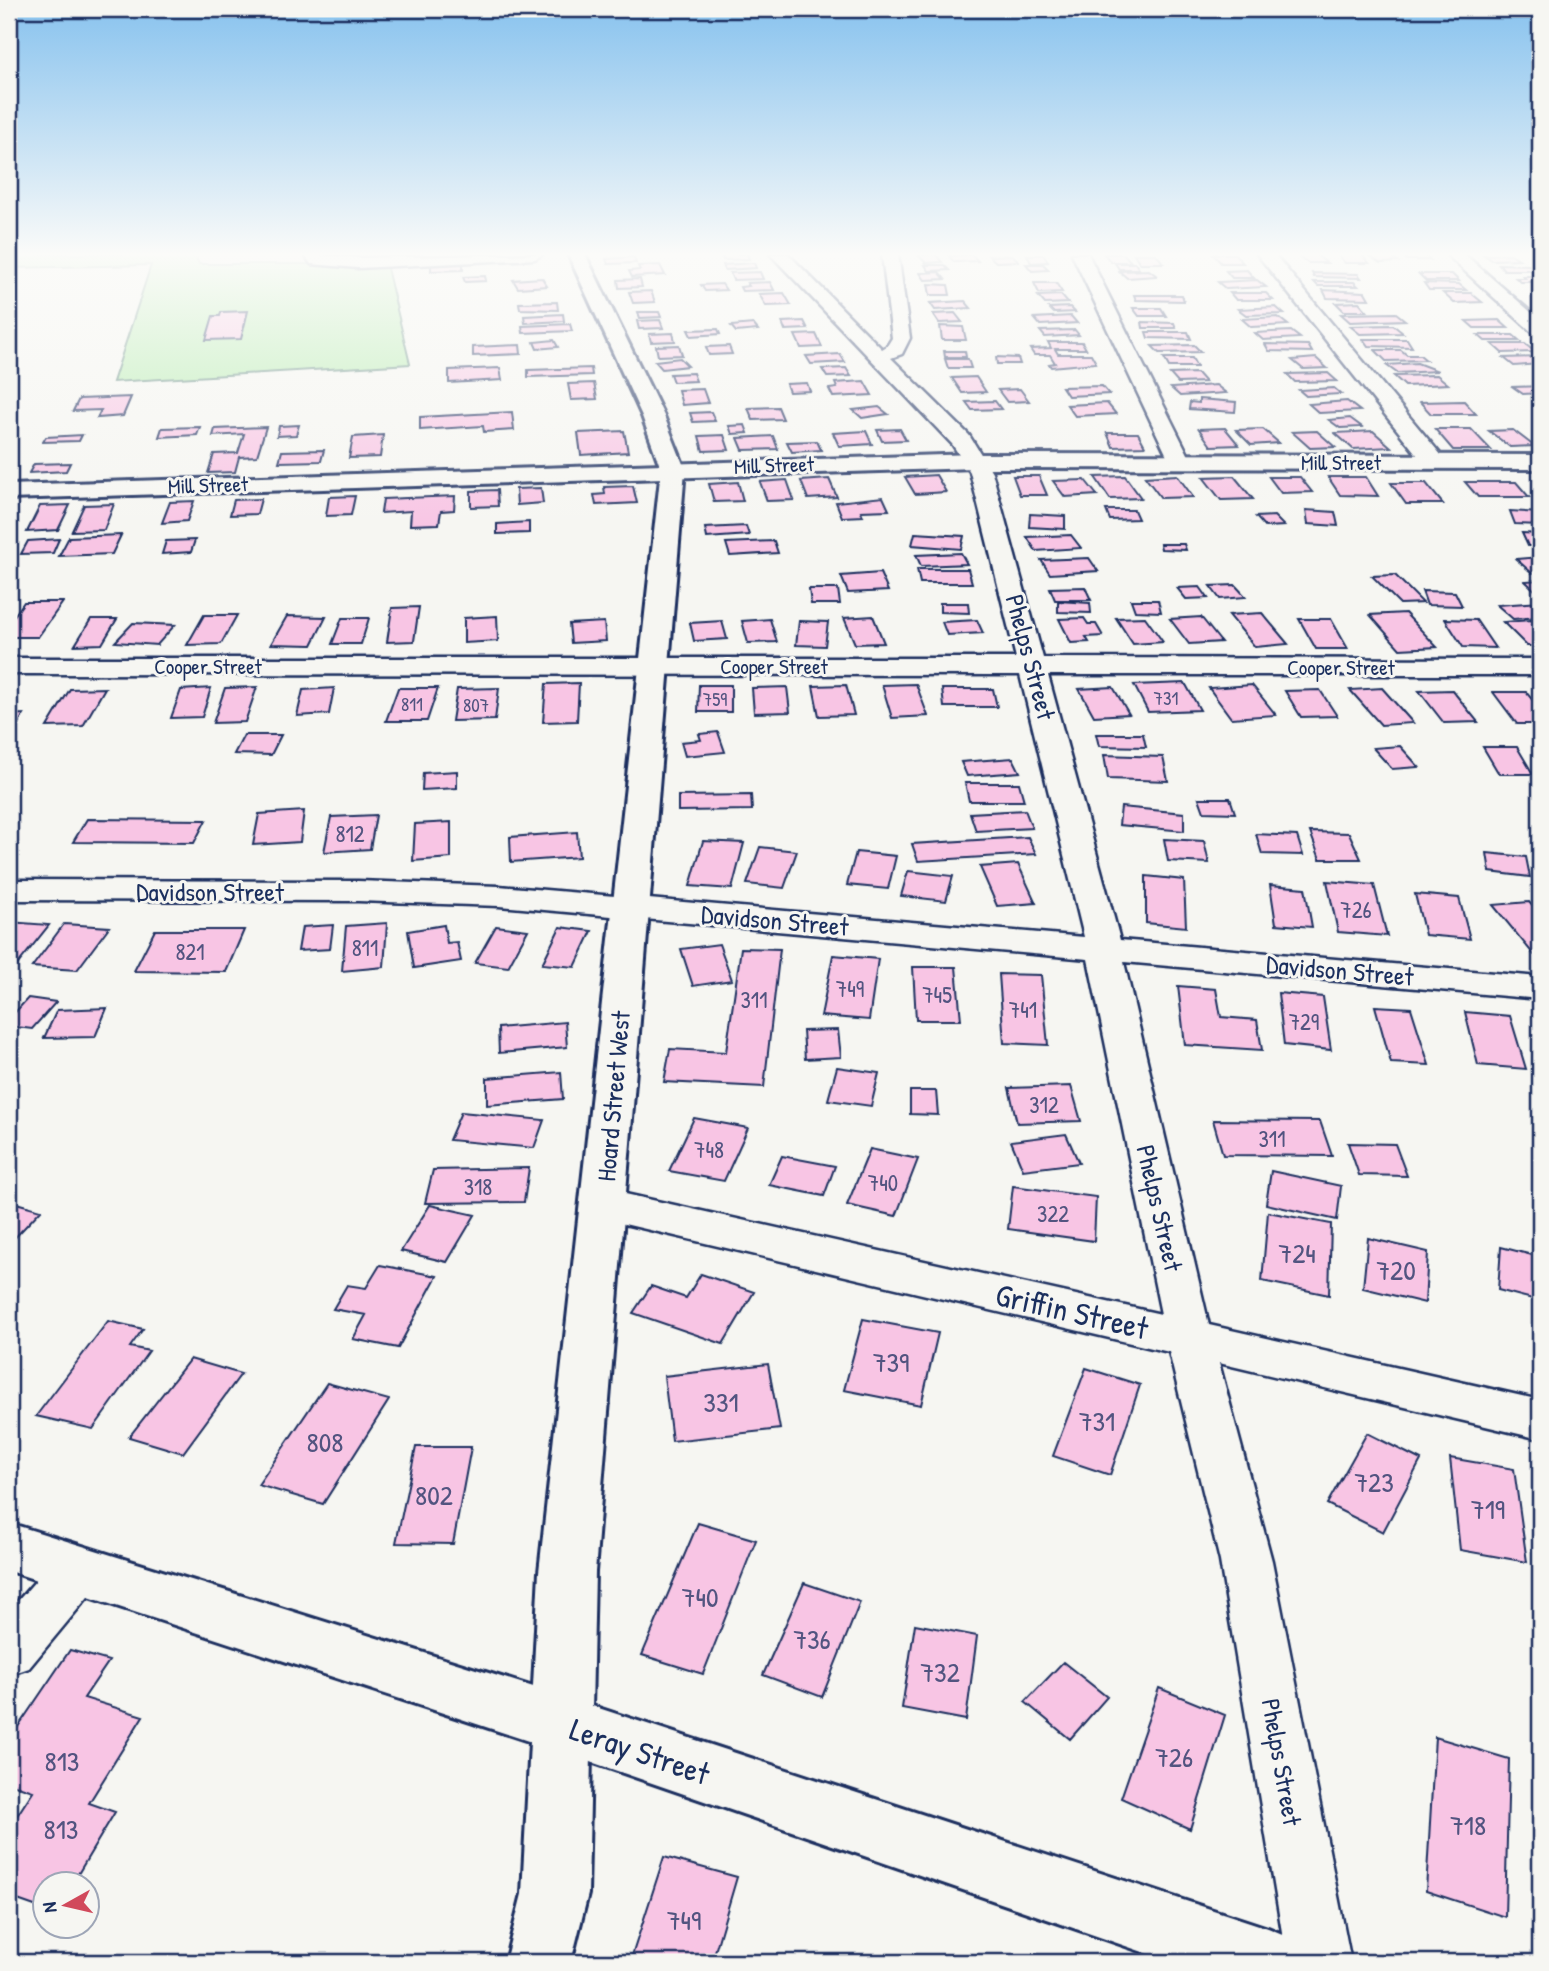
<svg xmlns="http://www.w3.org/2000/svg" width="1549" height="1971" font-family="'Patrick Hand',sans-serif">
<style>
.built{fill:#f7e7ee}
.green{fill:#b5ecaf;stroke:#688e86;stroke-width:2}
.building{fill:#f8c5e4;stroke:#1b2f5e;stroke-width:2}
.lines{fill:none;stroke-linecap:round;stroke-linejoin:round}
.minor-casing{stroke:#1b2f5e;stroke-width:5}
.tertiary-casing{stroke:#1b2f5e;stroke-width:6}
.primary-casing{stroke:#1b2f5e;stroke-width:6}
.trunk-casing{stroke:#1b2f5e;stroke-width:6}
.minor{fill:#f6f6f2;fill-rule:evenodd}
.tertiary{fill:#f6f6f2;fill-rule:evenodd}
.primary{fill:#f6f6f2;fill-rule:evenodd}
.trunk{fill:#f6f6f2;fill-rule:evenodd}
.labels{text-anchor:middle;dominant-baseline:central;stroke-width:6;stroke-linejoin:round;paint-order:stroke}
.far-number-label{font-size:19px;fill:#525480}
.far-street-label{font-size:21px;fill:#1b2f5e;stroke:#f6f6f2}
.number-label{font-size:23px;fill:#525480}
.street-label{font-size:26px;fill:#1b2f5e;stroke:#f6f6f2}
.near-number-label{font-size:28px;fill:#525480}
.near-street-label{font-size:32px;fill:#1b2f5e;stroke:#f6f6f2}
</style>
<rect width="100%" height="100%" fill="#f6f6f2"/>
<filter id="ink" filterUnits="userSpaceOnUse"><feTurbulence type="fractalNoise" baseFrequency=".0143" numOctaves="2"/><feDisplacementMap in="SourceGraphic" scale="14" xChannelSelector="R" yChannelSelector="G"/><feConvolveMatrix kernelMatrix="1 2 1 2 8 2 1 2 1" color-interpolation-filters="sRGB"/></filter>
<g filter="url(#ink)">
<path class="built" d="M194,254H539L342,266L199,264Z"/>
<path class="green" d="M9,254H194L199,264H386L410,364L113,382L151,265L9,268Z"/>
<path class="building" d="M721,254H747L749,259L723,260Z
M935,254L942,262L926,263L918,255Z
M1104,254H1124L1131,262H1111Z
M1134,254H1156L1163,263H1140Z
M1213,254H1235L1243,263H1221Z
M1295,254H1315L1327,263H1308Z
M1337,254H1361L1369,263H1345Z
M1386,254L1398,262L1380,263L1368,255Z
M1401,254H1423L1430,260H1407Z
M1511,254L1519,259L1492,260L1484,255Z
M972,255L978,261L954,262L949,256Z
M1012,255L1019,261L996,262L989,256Z
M1027,255H1044L1048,262L1031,263Z
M634,257L636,263L608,264L606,259Z
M424,261L463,262V270L431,271V265L423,266Z
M754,263L756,268L725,270L723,265Z
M1115,263H1135L1139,269H1119Z
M1026,264H1043L1049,270L1032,271Z
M1499,264L1529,265L1535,270H1504Z
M660,265L665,275L632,277L629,271L640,270L638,266Z
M925,265H944L949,270L929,271Z
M1149,270L1157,276L1127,278L1119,271Z
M1247,270L1254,278H1232L1226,271Z
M760,272L763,279L733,280L730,273Z
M939,272L945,279L925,280L920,273Z
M1312,273L1358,274L1361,278L1314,277Z
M1419,274H1452L1459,281H1426Z
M485,276L486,281L465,282L463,277Z
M1523,276H1540V282H1521L1516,278H1525Z
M542,278L547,286L518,288L513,280Z
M640,279L642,287L619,288L618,280Z
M1257,280L1266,287L1226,289L1218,282Z
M770,282L774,290L742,291L740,287L749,286L747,283Z
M1314,282H1354L1358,286H1318Z
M1034,283H1056L1062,292L1039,293Z
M1424,283L1459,284L1466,290H1429Z
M722,284L726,290L705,291L701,285Z
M928,284L948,285L950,295H930Z
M1323,290L1365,292L1369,299L1327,298Z
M651,291L655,302L633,303L629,292Z
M784,293L791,305L766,306L759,294Z
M1230,293H1266L1273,300H1236Z
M1443,293H1471L1482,302L1454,303Z
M1061,295L1068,303L1045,304L1038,296Z
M1134,295H1182L1184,301L1136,300Z
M965,301L971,308L935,310L930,303Z
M557,302L558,310L520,309L519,303Z
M1359,302L1367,311H1344L1336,303Z
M1070,307L1075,312L1054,313L1049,308Z
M1276,307L1284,314L1246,315L1238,309Z
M1133,308H1161L1166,316H1139Z
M248,311L241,339L206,340L213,316H220L221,312Z
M638,312H659L661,317L640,318Z
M955,313L962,322L939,323L933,314Z
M1396,313L1405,320L1350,322L1341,314Z
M563,314L564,321L525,323L524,316Z
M1071,316L1077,323L1040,325L1034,318Z
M1278,317L1288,325L1251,327L1242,319Z
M660,320L663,328L639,329L637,321Z
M1499,320L1508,328H1474L1466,321Z
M804,321L808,329L785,330L782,322Z
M1142,322L1174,323L1176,328H1143Z
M570,324L572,331L523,333L522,326Z
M753,324L758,330L736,332L731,326Z
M1393,325L1403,333L1360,334L1350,326Z
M940,326L963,327L966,340H942Z
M718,329L720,334L691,336L688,330Z
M1075,330L1079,335L1045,337L1040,331Z
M1291,331L1300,338L1263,340L1255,333Z
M1146,332H1188L1191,339L1148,338Z
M673,333L675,341L651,342L649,334Z
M816,334L822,347L801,348L795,335Z
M1478,335H1513L1520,341H1485Z
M1363,339H1407L1412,347L1368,346Z
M554,340L558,347L537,349L534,342Z
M1048,342H1082L1086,349H1055L1058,354H1091L1096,363L1051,367L1049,364L1055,363L1050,355H1034L1030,349L1051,348Z
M1265,344L1308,345L1312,352L1269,351Z
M1492,344H1525L1535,352L1502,353Z
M520,345L521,354L473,356V347Z
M679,345L682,355L658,356L656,346Z
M1194,345L1201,352L1159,353L1152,346Z
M729,346L732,354L709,355L706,347Z
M1375,350H1401L1407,355H1420L1426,360L1386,361Z
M944,351H965L966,357H945Z
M840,354L845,362L811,364L806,356Z
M996,357L1018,358L1020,364H997Z
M1537,357L1540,364L1514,366L1504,358Z
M680,358L688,366L662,369L655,361Z
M1164,358H1192L1197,367H1169Z
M1316,358L1327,368L1303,369L1292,360Z
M945,359H968L971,368H948Z
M1417,363L1438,371L1397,373L1386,365Z
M500,368L502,380L449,383V370Z
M591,368L592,375L528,377V370Z
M846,368L851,376L827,377L822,369Z
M693,373L696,381L673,382L670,374Z
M1197,373L1205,382L1178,383L1170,374Z
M1328,373L1337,381L1295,382L1287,374Z
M1437,375L1448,384L1405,386L1394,376Z
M976,377L986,392L962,393L952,378Z
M864,381L872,395L833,397L829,389L837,388L835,383Z
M594,383L597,399L571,400L568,384Z
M807,383L810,391L789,392L786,384Z
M1216,385L1226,393L1180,396L1171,388Z
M1102,386L1109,394L1068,396L1062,387Z
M1540,386V393L1523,394L1513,387Z
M1334,388L1341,394L1306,396L1299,390Z
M703,389L708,403L682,405L678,390Z
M1020,389L1029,401L1007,402L998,390Z
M131,397L123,416L97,418L101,410L73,411L79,399Z
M1199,399L1236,402L1235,412L1189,409L1190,402L1199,403Z
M995,401L1001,409L972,410L966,402Z
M1347,401L1360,411L1319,413L1309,404Z
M1464,401L1476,414H1431L1420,402Z
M1107,403L1116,414L1075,416L1067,405Z
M778,407L783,419L753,420L748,408Z
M879,407L888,414L862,418L853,410Z
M512,412L514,430L484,432L483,426L420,430V417Z
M711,412L715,421L693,422L690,413Z
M1350,418L1362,427L1340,428L1329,420Z
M299,425L296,435L277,436L279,426Z
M745,425L748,433L732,434L729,426Z
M200,427L197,435L159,437L162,428Z
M266,427L257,456L239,457L235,472L208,473L214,454L238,453L244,434L213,436L215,429Z
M1225,428L1239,445L1211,446L1199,429Z
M900,429L906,440L882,441L877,430Z
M1263,429L1279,443L1251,445L1236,430Z
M1435,429H1471L1491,450H1453Z
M1513,430L1534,446L1510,447L1489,431Z
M624,431L628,452L581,455L578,433Z
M866,431L872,444L839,446L833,433Z
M1317,431L1335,447L1310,448L1292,432Z
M1373,431L1391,447L1353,449L1335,433Z
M1107,433H1138L1145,446L1113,447Z
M82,435L79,441L43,442L46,437Z
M383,435L380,457L349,458L353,437Z
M724,435L729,450L703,451L699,436Z
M773,436L778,449L743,450L738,438Z
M817,441L821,450L792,452L787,442Z
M324,450L321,461L279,462L282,451Z
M70,463L66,471L29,473L34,464Z
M936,475L946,492L915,494L905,477Z
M1177,475L1193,497L1161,498L1145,477Z
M1013,476H1039L1047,495H1020Z
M1125,476L1141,498L1110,499L1095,477Z
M1234,476L1253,499L1221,500L1203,477Z
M1269,477H1300L1312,492L1281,493Z
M1328,477H1366L1378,496L1340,495Z
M829,479L837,497L808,499L801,481Z
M787,480L794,500L767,501L760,482Z
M1085,480L1097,495L1065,497L1053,481Z
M738,482L743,501L714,502L709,484Z
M1465,482H1516L1529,497H1478Z
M1391,483H1426L1443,504H1406Z
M633,486L637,503L596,505L594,495L605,494L604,487Z
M541,488L543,503L517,505L516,489Z
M497,490L498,506L471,507V491Z
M355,496L351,515L326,516L329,497Z
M455,496L454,510L441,511L439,524L410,525L411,511L381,513L383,499Z
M883,497L889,510L861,511L863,516L842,517L836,502Z
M261,499L257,514L230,515L234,500Z
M194,501L187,521L162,523L170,502Z
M114,504L104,530L72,531L84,505Z
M70,505L58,530L27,532L40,506Z
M1106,510H1134L1138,519L1110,520Z
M1306,510L1335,512L1338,526L1308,524Z
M1510,511L1540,513V525L1515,524Z
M1030,514L1065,516V529L1029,527Z
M1274,516L1284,526L1265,527L1256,517Z
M529,522V533L497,534V524Z
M746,526L749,535L707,538L705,528Z
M915,533L964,536L961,549L912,545Z
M1522,533L1540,534V546H1528Z
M121,535L112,554L59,556L69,537Z
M1071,535L1081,548L1036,551L1027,537Z
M59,539L53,553L21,554L28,541Z
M195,540L191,552L162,554L166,541Z
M774,541L778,553L730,556L726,543Z
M1160,544H1184L1186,550L1161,549Z
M961,553L967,564L921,566L916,555Z
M1540,557V572L1532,573L1516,559Z
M1089,558L1098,571L1050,574L1041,560Z
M917,569H968L972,583H920Z
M880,573L888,591L848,593L841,576Z
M1395,575L1423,603L1400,604L1372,576Z
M1540,580V595L1525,581Z
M1235,585L1246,597L1220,599L1210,586Z
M1085,587L1091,600H1055L1050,588Z
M1200,587L1208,598L1186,599L1177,588Z
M809,589H838L840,604H811Z
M1422,591L1455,592L1462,606L1427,605Z
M1131,600H1158L1161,612L1135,611Z
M1058,601L1090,603L1091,613L1058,612Z
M24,602H63L38,637H9V623Z
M1540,602V617L1513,619L1497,605Z
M940,603H968L969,613L940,612Z
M419,607L414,641L387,642L392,608Z
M1262,613L1288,644L1255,647L1229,615Z
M1405,613L1437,647L1400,649L1370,615Z
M204,615H237L221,644L187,645Z
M287,616L326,617L312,645L271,644Z
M497,616L498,641L464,643V618Z
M873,616L884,643L855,644L844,618Z
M1145,617L1163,642L1133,644L1116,618Z
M1201,617L1221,642L1189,644L1170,619Z
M342,618H369L361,644H332Z
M1084,618L1088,624H1096L1103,636L1086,637L1089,642L1071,643L1059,619Z
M91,619H117L102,644L75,645Z
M770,619L777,642L748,643L742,621Z
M1299,619H1331L1348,649H1316Z
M1445,619L1476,620L1495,648L1463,647Z
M977,620L983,633L947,635L942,622Z
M1532,620L1540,628V646H1527L1503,622Z
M722,621L727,639L694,641L690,623Z
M799,621L828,622L825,646L796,645Z
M604,622L606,641L571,643L569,624Z
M133,623L175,625L157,645L115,642Z
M579,683L577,721L543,722L546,684Z
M1185,683L1200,710L1148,712L1134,685Z
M916,684L928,716L892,718L882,685Z
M699,685H731V712H698Z
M846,685L854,715L819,716L813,686Z
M1252,685L1276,715L1231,718L1209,688Z
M257,687L245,722L213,723L225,688Z
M787,687L790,712L754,713L752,688Z
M1113,687L1129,714L1094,716L1079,689Z
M105,688L83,726L47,727L70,689Z
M211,688L202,717L171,718L181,690Z
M334,688L329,714L297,716L303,690Z
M398,688H438L427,721H386Z
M499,688L495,720L452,721L457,689Z
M1382,688L1413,723L1381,725L1350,690Z
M942,689H993L997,707H944Z
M1320,690L1337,716L1301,717L1285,691Z
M1452,690L1478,722L1444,723L1419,691Z
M1493,692H1526L1540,709V724H1517Z
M24,714L15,729H9V715Z
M718,732L725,752L685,756L681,742L701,740L699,734Z
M1096,734H1143L1146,747L1099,746Z
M244,735H281L271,755L234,754Z
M1400,746L1419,767L1392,769L1373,748Z
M1483,747H1517L1533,774H1499Z
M1104,755L1163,757L1168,781L1108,779Z
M1013,758L1020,772L967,776L961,762Z
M457,771V788L422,790L423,773Z
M965,783H1019L1024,801H969Z
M751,795L752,810L678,811V796Z
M1199,798H1230L1235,813L1204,812Z
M1121,807L1184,813V831L1119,825Z
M1025,810L1032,828L976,831L970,813Z
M304,811L300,842L253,845L259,814Z
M376,815L370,849L324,852L331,817Z
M87,819L206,820L194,843L73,842Z
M451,822V858L413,861L415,824Z
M577,832L579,857L511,862L510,837Z
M1310,832L1349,833L1361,859H1320Z
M1256,834L1297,836L1303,855L1262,854Z
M1028,837L1036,854L918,861L912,844Z
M1164,839L1204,841L1209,863L1168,861Z
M703,841L744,843L732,889L690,886Z
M760,847L797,851L784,888L747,884Z
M856,852L896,856L888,889L847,885Z
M1487,853L1526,857L1530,877L1490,872Z
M1018,864L1036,903L997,906L980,867Z
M908,871L953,876L946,901L901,896Z
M1146,876L1184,880L1186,927L1146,923Z
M1327,881L1374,885L1387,936L1338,932Z
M1270,885L1305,888L1312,927L1276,924Z
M1415,894L1459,898L1470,939L1425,935Z
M1529,902L1540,915V954L1534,955L1493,905Z
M9,922L49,925L14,969H9Z
M387,923L384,967L342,971L346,926Z
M64,924L109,927L77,970L32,967Z
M333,925L330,949L298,951L302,927Z
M444,925L447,943L457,942L461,961L414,968L408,931Z
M496,926L528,930L508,967L475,963Z
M560,927L592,931L575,967L542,964Z
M155,930H244L226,972L134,971Z
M719,944L732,980L693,986L681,949Z
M741,948L780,949L764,1087L664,1082L670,1049L726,1052Z
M833,955L878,959L869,1020L821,1016Z
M913,967H956L961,1020H916Z
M999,974L1041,975L1048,1045L1004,1043Z
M1178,986L1216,989L1221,1017L1257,1020L1262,1050L1185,1045Z
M1278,993L1323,997L1331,1050L1284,1045Z
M28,998L56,1002L32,1029L9,1026V1019Z
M1375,1006L1411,1008L1429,1065L1391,1063Z
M107,1008L95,1037L44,1038L57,1010Z
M1465,1012L1510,1016L1526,1069L1478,1065Z
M565,1022L567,1047L499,1053L498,1028Z
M838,1030L841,1057L805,1059L803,1031Z
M837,1067L879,1073L871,1106L828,1100Z
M561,1072L563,1099L487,1105V1078Z
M1071,1086L1081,1121L1017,1123L1009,1088Z
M910,1091H936L938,1115L910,1114Z
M461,1112L544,1120L534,1148L449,1140Z
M694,1118L748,1128L724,1181L669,1171Z
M1213,1120L1320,1121L1332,1156L1223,1155Z
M1066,1134L1079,1163L1023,1170L1011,1141Z
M1348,1143L1395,1144L1407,1176L1359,1175Z
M870,1149L918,1159L896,1216L847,1205Z
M782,1156L835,1166L824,1196L769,1185Z
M529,1168L524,1202L425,1203L433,1170Z
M1271,1171L1341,1186L1337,1220L1266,1204Z
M1013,1186L1096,1197L1094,1241L1008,1229Z
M9,1201L41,1210L9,1244Z
M430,1205L475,1215L447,1262L401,1251Z
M1268,1212L1331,1224L1329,1295L1262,1281Z
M1368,1238L1428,1252L1425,1303L1363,1288Z
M1501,1247L1540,1257V1301L1498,1290Z
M380,1265L437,1276L398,1348L353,1339L366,1315L333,1309L347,1285L366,1288Z
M701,1274L754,1292L723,1344L633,1313L651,1286L686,1298Z
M863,1319L938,1333L921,1405L844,1390Z
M108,1321L143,1329L130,1347L149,1351L93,1429L36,1416Z
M190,1359L241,1374L183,1453L129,1437Z
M768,1364L780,1429L672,1441L664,1376Z
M1086,1368L1140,1385L1110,1475L1053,1456Z
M327,1383L389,1400L323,1504L258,1485Z
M1367,1433L1421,1460L1383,1532L1327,1504Z
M416,1447H471L453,1544L396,1543Z
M1450,1458L1514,1469L1527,1562L1460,1550Z
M698,1523L756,1540L703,1674L642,1655Z
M804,1583L860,1602L822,1697L763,1675Z
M915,1624L977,1636L966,1720L902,1708Z
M70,1650L109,1661L84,1698L143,1716L89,1803L115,1812L72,1884H46V1910L9,1897V1828L33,1791L9,1783V1740Z
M1063,1662L1107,1697L1070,1739L1025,1702Z
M1159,1688L1225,1715L1190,1829L1121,1798Z
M1435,1737L1509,1759L1505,1917L1426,1891Z
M664,1857L737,1877L712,1962H630Z"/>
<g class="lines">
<defs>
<path id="minor" d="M304,254L358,258L543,254L535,259L358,268L311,264Z
M770,254H788L882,349L887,346L892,338L882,254H898L910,338L902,354L891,358L969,435L992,472L1043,658L1540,659V675H1048L1120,940L1540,977V999L1124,962L1209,1325L1540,1400V1439L1219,1363L1272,1561L1351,1962H1287L1220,1561L1169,1352L603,1219L588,1215L582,1204L588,1193L603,1189L1161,1314L1088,959L499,906L358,901L9,900V880L358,881L499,886L1084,937L1020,675L9,674V658H1016L970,472L952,444Z
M1072,254H1088L1192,462L1189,467H1173L1170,462Z
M1257,254H1274L1442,456L1445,461L1442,466H1426Z
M1446,254H1464L1540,320V334L1533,333Z
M78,1547L97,1554L105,1570L97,1586L29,1668L9,1675V1611L59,1554Z"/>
<path id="tertiary" d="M568,254H585L664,416L685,469L595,1572L588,1894L571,1962H505L522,1894L539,1572L661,469L642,416Z"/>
<path id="primary" d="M9,1523L559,1695L1268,1928L1292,1938L1302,1962H1172L559,1751L9,1571Z"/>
<path id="trunk" d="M975,454L1540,455V469L975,468L9,499V485Z"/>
</defs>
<use href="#minor" class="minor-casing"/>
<use href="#tertiary" class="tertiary-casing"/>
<use href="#primary" class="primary-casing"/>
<use href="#trunk" class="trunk-casing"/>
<use href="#minor" class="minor"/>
<use href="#tertiary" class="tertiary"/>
<use href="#primary" class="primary"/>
<use href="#trunk" class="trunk"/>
</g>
</g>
<linearGradient id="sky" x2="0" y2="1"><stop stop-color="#87c2ee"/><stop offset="0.48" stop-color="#fbfbf9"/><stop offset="1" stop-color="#fbfbf9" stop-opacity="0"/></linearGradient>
<rect width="1549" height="530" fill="url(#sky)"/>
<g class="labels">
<g class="far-number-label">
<text x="1166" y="698">731</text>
<text x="715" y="699">759</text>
<text x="412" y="704">811</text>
<text x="476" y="705">807</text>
</g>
<g class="far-street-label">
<text x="1341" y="462">Mill Street</text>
<text transform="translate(774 465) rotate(-2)">Mill Street</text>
<text transform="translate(208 485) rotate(-2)">Mill Street</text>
<text x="208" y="666">Cooper Street</text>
<text x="774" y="666">Cooper Street</text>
<text x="1341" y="667">Cooper Street</text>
</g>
<g class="number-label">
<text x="350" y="833">812</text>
<text x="1356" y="909">726</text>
<text x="365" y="947">811</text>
<text x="190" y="951">821</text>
<text x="850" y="988">749</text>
<text x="937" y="994">745</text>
<text x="754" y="999">311</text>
<text x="1023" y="1009">741</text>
<text x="1304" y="1021">729</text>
<text x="1044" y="1104">312</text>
<text x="1272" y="1138">311</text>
<text x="709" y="1149">748</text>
<text x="883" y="1182">740</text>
<text x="478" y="1186">318</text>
<text x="1053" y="1213">322</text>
</g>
<g class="street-label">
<text transform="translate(1031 657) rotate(75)">Phelps Street</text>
<text x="210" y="891">Davidson Street</text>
<text transform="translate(775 920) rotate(5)">Davidson Street</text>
<text transform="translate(1340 970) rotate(5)">Davidson Street</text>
<text transform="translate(613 1096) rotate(-85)">Hoard Street West</text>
<text transform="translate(1160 1208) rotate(77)">Phelps Street</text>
<text transform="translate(1282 1762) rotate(80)">Phelps Street</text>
</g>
<g class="near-number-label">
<text x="1297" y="1253">724</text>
<text x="1396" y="1270">720</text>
<text x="891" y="1362">739</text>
<text x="721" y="1402">331</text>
<text x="1097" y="1421">731</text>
<text x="325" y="1442">808</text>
<text x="1374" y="1482">723</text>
<text x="434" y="1495">802</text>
<text x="1488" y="1509">719</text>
<text x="700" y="1597">740</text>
<text x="812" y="1639">736</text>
<text x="940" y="1672">732</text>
<text x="1174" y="1757">726</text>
<text x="62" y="1761">813</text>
<text x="1468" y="1825">718</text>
<text x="61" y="1829">813</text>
<text x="684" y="1920">749</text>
</g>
<g class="near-street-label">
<text transform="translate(1072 1311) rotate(13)">Griffin Street</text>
<text transform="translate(640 1751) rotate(19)">Leray Street</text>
</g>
</g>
<rect width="1549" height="1971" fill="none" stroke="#f6f6f2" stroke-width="35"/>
<rect x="18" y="18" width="1514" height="1936" fill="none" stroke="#1b2f5e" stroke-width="2.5" filter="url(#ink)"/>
<g transform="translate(66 1905) rotate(262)"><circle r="33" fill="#f6f6f2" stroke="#9ea6b7" stroke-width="2"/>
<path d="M0-5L12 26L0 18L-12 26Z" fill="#d1495b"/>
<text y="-10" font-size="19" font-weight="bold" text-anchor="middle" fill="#1b2f5e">N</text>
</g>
</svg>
